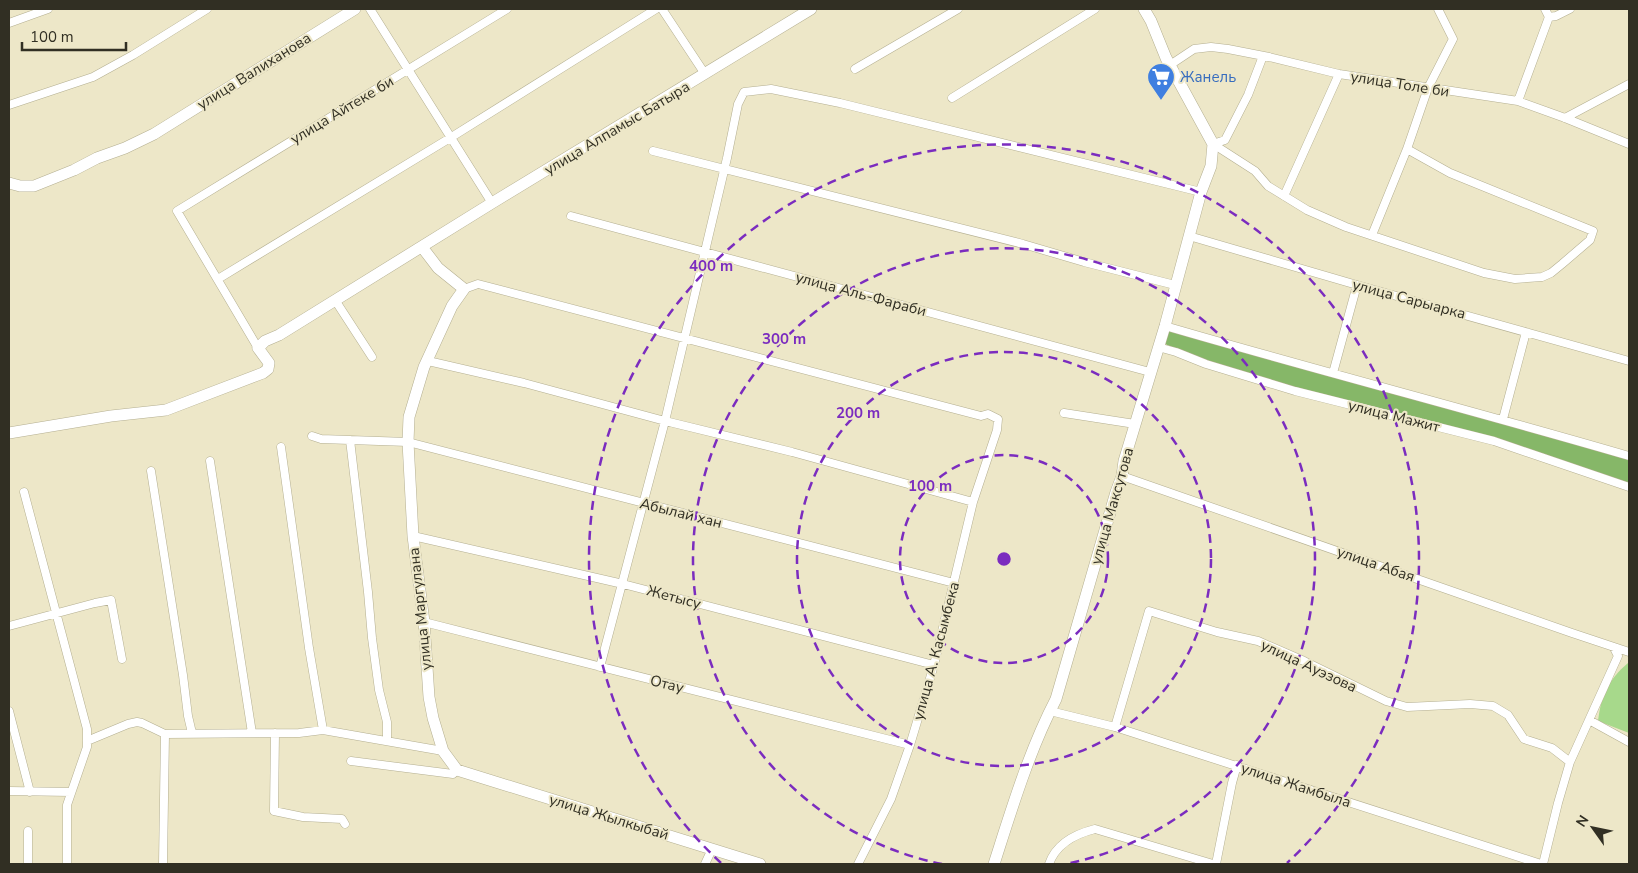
<svg xmlns="http://www.w3.org/2000/svg" width="1638" height="873" font-family="'Nunito Sans',sans-serif">
<style>
.green{fill:#a7d98b}
.forest{fill:#86b768}
.lines{fill:none;stroke-linecap:round;stroke-linejoin:round}
.street-casing{stroke:#b4af91;stroke-width:9}
.secondary-casing{stroke:#b4af91;stroke-width:12}
.street{stroke:#fff;stroke-width:8}
.secondary{stroke:#fff;stroke-width:11}
.ring{fill:none;stroke:#7b2cbf;stroke-width:2.5;stroke-dasharray:9 6}
.labels{text-anchor:middle;dominant-baseline:central;stroke-width:4;stroke-linejoin:round;paint-order:stroke}
.street-label{font-size:15px;fill:#312f23;stroke:#ede7c8}
.shop-label{font-size:15px;fill:#366cbe;stroke:#ede7c8;text-anchor:start}
.centre{fill:#7b2cbf;stroke:#ede7c8;stroke-width:2.5}
.ring-label{font-size:15px;text-anchor:middle;font-weight:bold;fill:#7b2cbf;stroke:#ede7c8;stroke-width:4;stroke-linejoin:round;paint-order:stroke}
</style>
<rect width="100%" height="100%" fill="#ede7c8"/>
<path class="green" d="M1628,663H1629V733L1598,721C1601,696 1608,680 1628,663Z"/>
<path class="forest" d="M1162,326L1629,458V489L1494,442L1205,363L1157,340Z"/>
<g class="lines">
<defs>
<path id="street" d="M370,9L492,203
M662,9L705,74
M1549,17L1556,16L1570,9
M9,23L48,9
M1170,65L1194,49L1211,47L1228,49L1269,57L1339,74L1518,101L1565,118L1629,144
M855,69L958,9
M952,98L1095,9
M1518,101L1549,17L1545,9
M9,105L93,77L133,55L207,9
M1565,118L1629,84
M1213,144L1255,171L1268,186L1307,210L1346,227L1484,273L1515,279L1542,277L1551,273L1562,264L1590,240L1593,231L1450,173L1407,149
M1213,144L1225,140L1248,95L1263,56
M653,151L1023,244L1084,262L1175,285
M1284,196L1339,74
M571,216L1150,372
M1372,235L1407,149L1428,88L1453,39L1438,9
M1189,236L1357,285L1629,361
M218,279L450,138L656,9
M464,289L478,284L981,416L988,414L998,419L997,430L973,502L934,665L910,745L891,799L858,864
M335,300L372,357
M1165,326C1319,371 1475,411 1629,456
M1158,347L1176,352L1206,364L1295,391L1494,441L1629,487
M258,348L177,211L507,9
M428,361L524,383L665,421L792,452L973,502
M1333,373L1357,285
M1064,413L1135,424
M1503,419L1526,332
M312,436L321,439L408,442L954,583
M350,440L368,592L372,638L379,690L387,722V741
M281,447L309,648L323,730
M210,461L252,733
M151,471L183,675L188,716L192,733
M1122,476L1572,633L1629,652
M24,492L87,729V747L67,805V864
M413,536L623,584L934,665
M424,622L910,745
M9,626L95,603L111,600L122,659
M600,667L665,421L727,158L738,104L744,92L771,89L840,103L1201,192
M9,711L30,792
M1050,711L1115,727L1541,864
M1589,720L1629,742
M1115,727L1149,611L1217,632L1258,641L1304,661L1386,701L1407,707L1470,704L1493,706L1508,715L1524,739L1552,748L1570,762
M275,733L274,811L303,817L342,819L345,824
M87,741L128,724L137,722L142,723L165,734L299,733L323,730L443,751
M351,761L453,774L457,770
M9,791L71,792
M28,864V831
M163,864L165,734
M705,864L712,849
M1049,864C1056,844 1075,834 1095,829L1213,864
M1216,864L1232,783L1237,765
M1543,864L1558,803L1570,762L1618,656L1614,648"/>
<path id="secondary" d="M9,183L20,186H34L74,170L97,158L125,148L154,134L355,9
M422,247L438,268L464,289L452,306L424,367L409,417L408,442L413,536L424,622L429,697L433,718L443,751L457,770L760,864
M9,433L111,416L166,410L263,373L268,369L269,363L258,348L265,341L279,335L492,203L811,9
M994,864C1012,808 1029,751 1056,699L1116,492L1122,476L1124,461L1165,326L1201,192L1211,166L1213,144L1166,58L1151,21L1144,9"/>
</defs>
<use href="#street" class="street-casing"/>
<use href="#secondary" class="secondary-casing"/>
<use href="#street" class="street"/>
<use href="#secondary" class="secondary"/>
</g>
<g class="ring">
<circle cx="1004" cy="559" r="104"/>
<circle cx="1004" cy="559" r="207"/>
<path d="M942 864A311 311 0 1 1 1066 864"/>
<path d="M721 863A415 415 0 1 1 1287 863"/>
</g>
<defs>
<symbol id="supermarket-pin" viewBox="-11 -11 22 30"><path d="M0 17L-7.5 6A9.5 9.5 0 1 1 7.5 6Z" fill="#3f7fe0" stroke="#ede7c8"/><path d="M-6-5.5h2.5l.6 2H6L4.5 2H-2.5L-4.4-4H-6ZM-1.5 3.2a1.3 1.3 0 1 0 .1 0ZM3 3.2a1.3 1.3 0 1 0 .1 0Z" fill="#fff"/></symbol>
</defs>
<g fill-rule="evenodd">
<use href="#supermarket-pin" x="1145" y="61" width="32" height="43"/>
</g>
<g class="labels">
<g class="street-label">
<text transform="translate(254 71) rotate(-32)">улица Валиханова</text>
<text transform="translate(1400 84) rotate(9)">улица Толе би</text>
<text transform="translate(342 110) rotate(-31)">улица Айтеке би</text>
<text transform="translate(617 128) rotate(-31)">улица Алпамыс Батыра</text>
<text transform="translate(861 294) rotate(15)">улица Аль-Фараби</text>
<text transform="translate(1409 299) rotate(15)">улица Сарыарка</text>
<text transform="translate(1394 416) rotate(14)">улица Мажит</text>
<text transform="translate(1112 506) rotate(-74)">улица Максутова</text>
<text transform="translate(681 513) rotate(14)">Абылай хан</text>
<text transform="translate(1376 564) rotate(19)">улица Абая</text>
<text transform="translate(674 597) rotate(15)">Жетысу</text>
<text transform="translate(420 609) rotate(-96)">улица Маргулана</text>
<text transform="translate(936 651) rotate(-75)">улица А. Касымбека</text>
<text transform="translate(1309 666) rotate(25)">улица Ауэзова</text>
<text transform="translate(667 684) rotate(14)">Отау</text>
<text transform="translate(1296 785) rotate(18)">улица Жамбыла</text>
<text transform="translate(609 817) rotate(17)">улица Жылкыбай</text>
</g>
<g class="shop-label">
<text x="1180" y="77">Жанель</text>
</g>
</g>
<circle cx="1004" cy="559" r="8" class="centre"/>
<g class="ring-label">
<text x="711" y="271">400 m</text>
<text x="784" y="344">300 m</text>
<text x="858" y="418">200 m</text>
<text x="930" y="491">100 m</text>
</g>
<rect width="1638" height="873" fill="none" stroke="#312f23" stroke-width="20"/>
<g transform="translate(1593 828) rotate(303)" stroke="#ede7c8" stroke-width="4" paint-order="stroke">
<path d="M0-4L9 19L0 12L-9 19Z" fill="#312f23"/>
<text y="-8" font-size="14" font-weight="bold" text-anchor="middle" fill="#312f23">N</text>
</g>
<path d="M22 42v8h104v-8" fill="none" stroke="#312f23" stroke-width="2.5"/>
<text x="30" y="42" font-size="15" fill="#312f23" stroke="#ede7c8" stroke-width="4" paint-order="stroke">100 m</text>
</svg>
